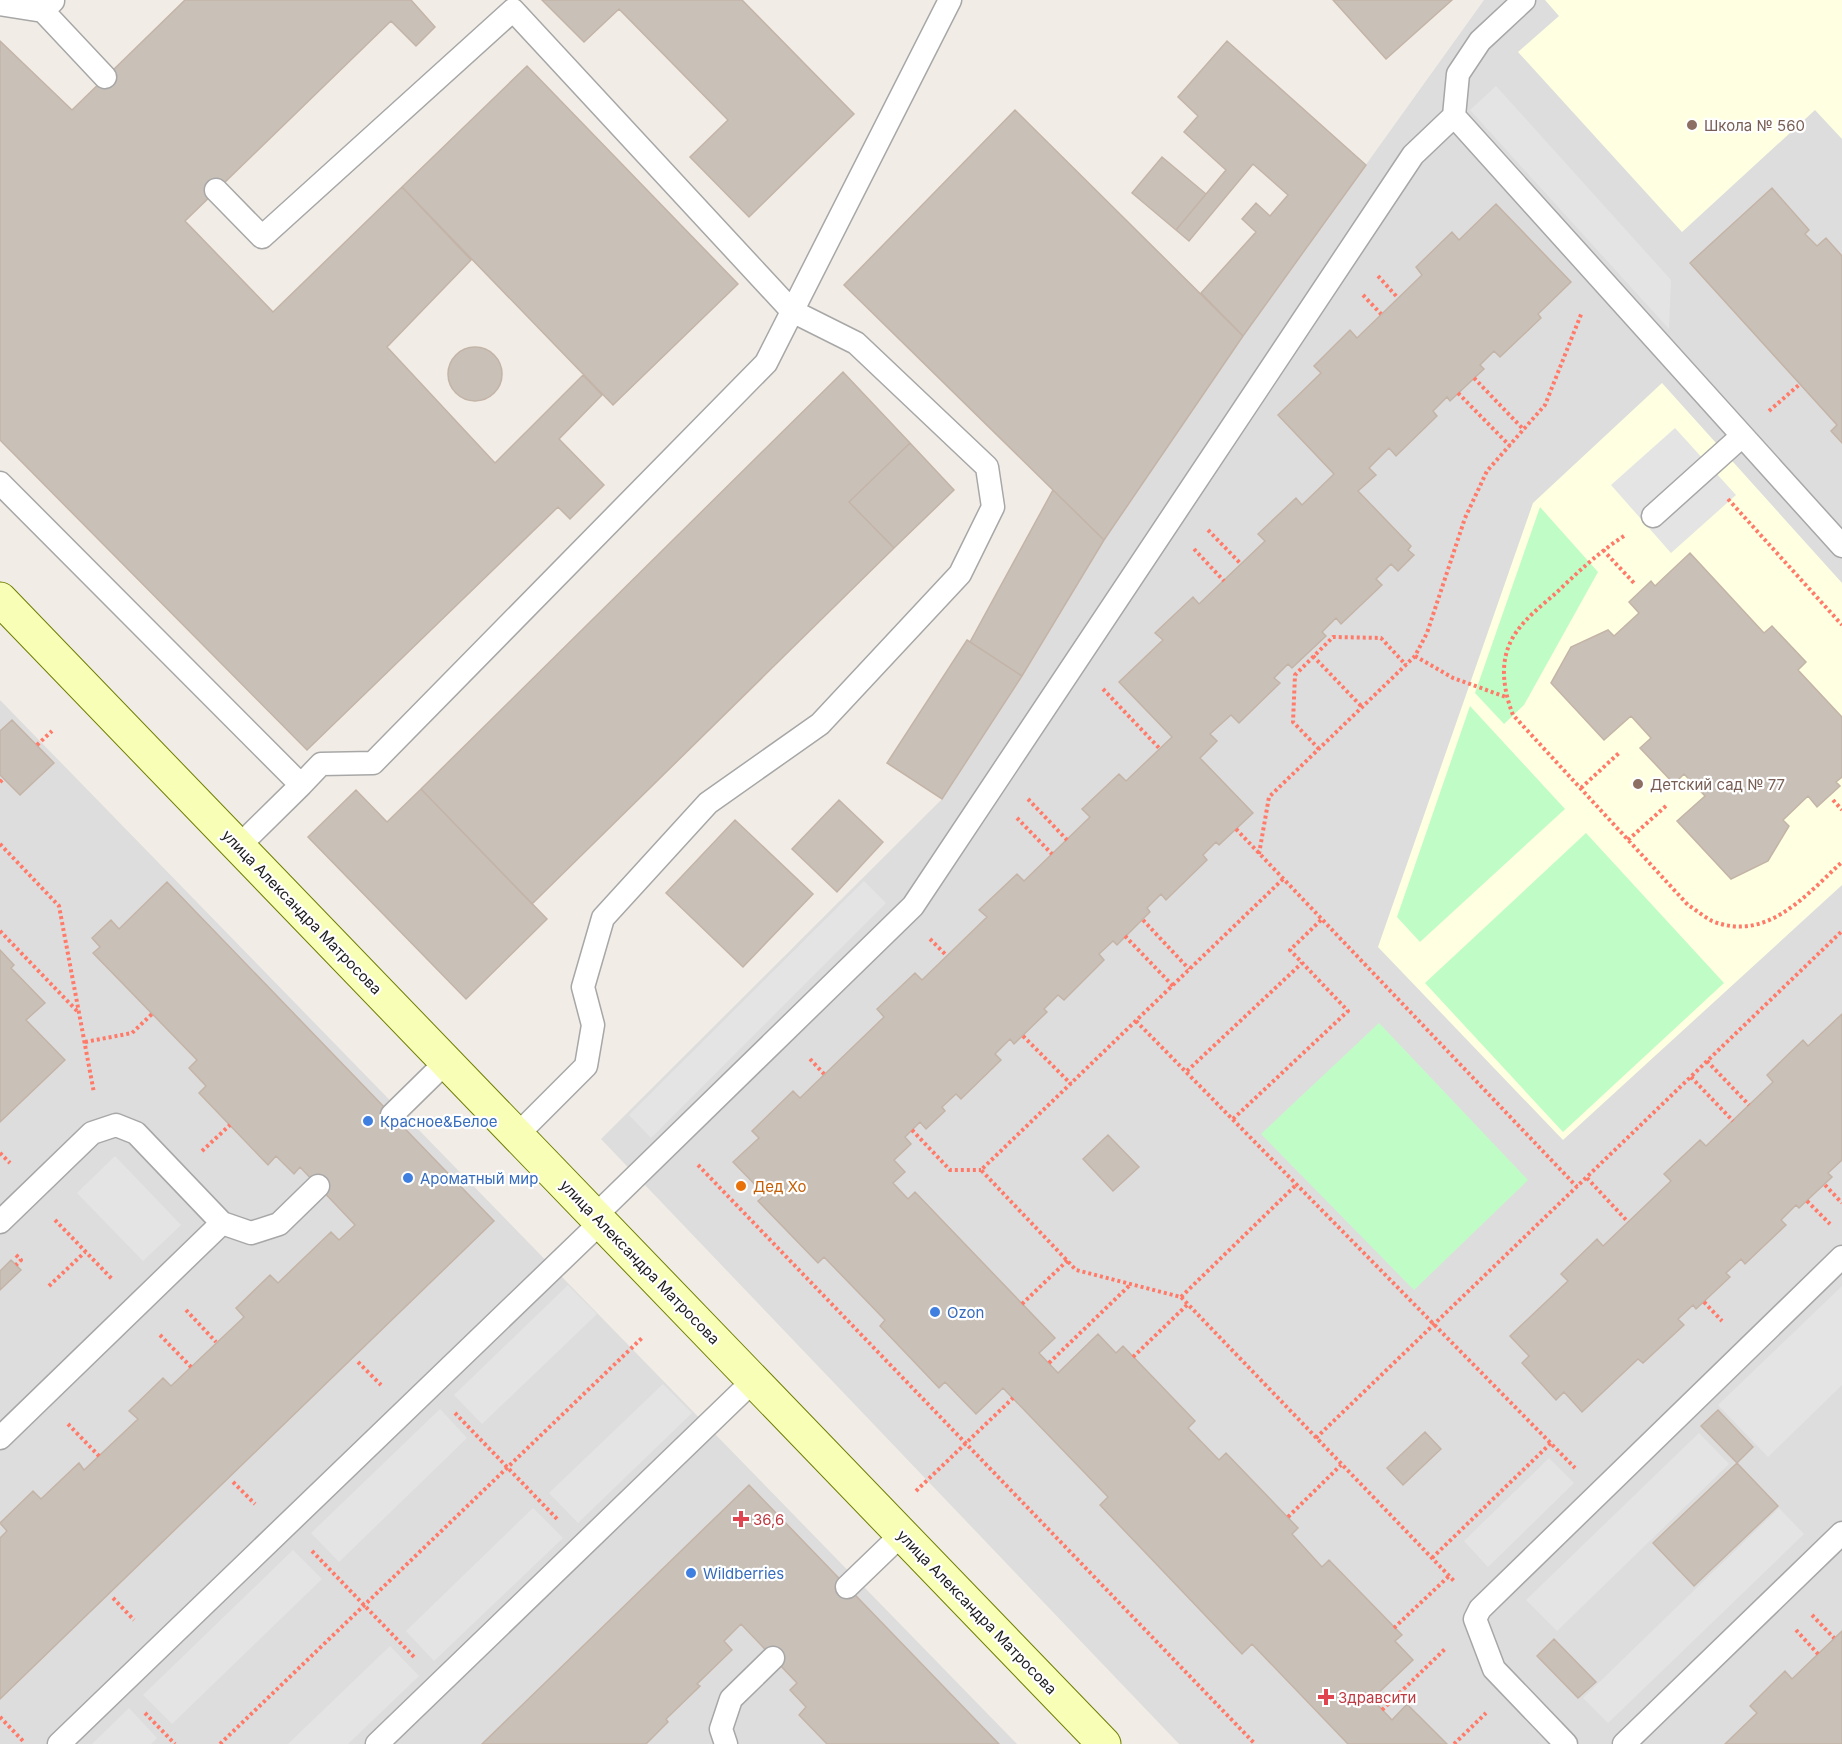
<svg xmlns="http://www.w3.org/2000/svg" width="1842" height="1744" font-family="Inter,sans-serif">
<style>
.residential{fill:#dedddd}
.education{fill:#ffffe1}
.park{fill:#c0fdc6}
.parking{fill:#e4e4e4}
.building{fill:#c9c0b8;stroke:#c4b4a7;stroke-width:1.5}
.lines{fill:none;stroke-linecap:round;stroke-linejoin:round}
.lane-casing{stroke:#a7a7a7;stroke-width:25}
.secondary-casing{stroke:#6e7e00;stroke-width:35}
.path{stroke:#ff7a69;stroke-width:4;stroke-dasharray:3 3;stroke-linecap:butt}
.lane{stroke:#fff;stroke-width:22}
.secondary{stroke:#f9feb7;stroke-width:33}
.education-dot{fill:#8d6e63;stroke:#fff;stroke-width:2}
.shop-dot{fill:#3f7fe0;stroke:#fff;stroke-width:2}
.food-dot{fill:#e8710a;stroke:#fff;stroke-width:2}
.health-dot{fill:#e0444e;stroke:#fff;stroke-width:2}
.labels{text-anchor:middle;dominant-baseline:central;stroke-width:4.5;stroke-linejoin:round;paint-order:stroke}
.education-label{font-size:15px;fill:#785e54;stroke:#fff;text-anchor:start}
.street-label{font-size:15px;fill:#202020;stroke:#fff}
.shop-label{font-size:15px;fill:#366cbe;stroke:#fff;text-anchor:start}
.food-label{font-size:15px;fill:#c56008;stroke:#fff;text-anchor:start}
.health-label{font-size:15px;fill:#be3a42;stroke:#fff;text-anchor:start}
</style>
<rect width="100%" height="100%" fill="#f1ede6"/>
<path class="residential" d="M1484,0H1842V1744H1179L601,1139L942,799L1022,676L1104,540L1243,336Z
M0,700L1017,1744H0Z"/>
<path class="education" d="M1545,0H1842V139L1815,110L1682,232L1518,52L1559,16Z
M1662,383L1842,583V885L1563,1140L1378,947L1533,503Z"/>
<path class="park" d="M1540,507L1598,572L1524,705L1504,724L1475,693Z
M1470,706L1565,809L1420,942L1397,917Z
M1586,833L1724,983L1563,1132L1425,983Z
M1379,1023L1528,1180L1414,1290L1261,1134Z"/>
<path class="parking" d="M1496,86L1671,280L1669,329L1470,110Z
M1675,428L1736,495L1671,553L1611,485Z
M864,881L886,903L651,1138L629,1115Z
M115,1156L181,1225L143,1261L77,1193Z
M568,1285L597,1314L482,1424L454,1395Z
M1842,1286V1385L1768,1457L1718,1405Z
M663,1384L692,1413L578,1523L549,1493Z
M440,1409L467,1438L339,1562L311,1533Z
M1699,1433L1729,1464L1557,1631L1526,1600Z
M1549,1458L1574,1483L1488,1567L1464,1541Z
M533,1508L563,1538L434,1661L406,1631Z
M1779,1508L1804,1534L1608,1723L1583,1698Z
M293,1550L322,1579L172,1724L143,1695Z
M390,1646L419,1676L348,1744H288Z
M129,1708L157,1738L151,1744H92Z"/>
<path class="building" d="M185,0H411L435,27L416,46L391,21L185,221L273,312L402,187L471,260L387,347L495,463L583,375L602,395L559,439L604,485L570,519L558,507L307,750L0,440V41L72,110Z
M542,0H742L854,114L749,217L690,157L728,120L619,9L584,42Z
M1333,0H1452L1386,59Z
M1227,41L1366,165L1243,336L1201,293L1256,232L1242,219L1256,203L1270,216L1288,195L1253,164L1189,241L1176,230L1226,170L1184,132L1198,116L1178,97Z
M527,66L738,284L613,405L402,187Z
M1015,110L1243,336L1104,540L844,285Z
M1162,157L1206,194L1176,230L1132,193Z
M1772,188L1809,230L1805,234L1817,246L1826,238L1842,256V443L1831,431L1837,425L1690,263Z
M1496,204L1571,282L1538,314L1541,318L1500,357L1494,351L1480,365L1484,369L1450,401L1447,397L1433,411L1437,416L1396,456L1389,448L1369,468L1376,475L1358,491L1411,546L1408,550L1414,555L1398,571L1391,564L1376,579L1382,585L1341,624L1336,618L1322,632L1326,636L1292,668L1288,664L1274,678L1280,683L1239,723L1231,715L1210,734L1217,741L1200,758L1253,813L1219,845L1216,842L1203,855L1207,860L1166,900L1161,894L1147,908L1150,912L1117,945L1113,941L1099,954L1104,960L1064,1000L1058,995L1044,1009L1047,1012L1014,1044L1010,1039L995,1054L1001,1060L961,1099L956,1094L942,1107L945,1111L926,1129L920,1122L905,1137L911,1144L894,1160L905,1172L893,1183L908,1199L915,1192L1055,1338L1039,1353L1058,1373L1098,1334L1116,1353L1123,1346L1195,1421L1188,1428L1219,1460L1226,1453L1298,1528L1292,1534L1322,1567L1329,1560L1402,1635L1395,1641L1413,1660L1372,1699L1392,1720L1407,1704L1447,1744H1348L1252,1644L1242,1654L1100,1505L1108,1497L1003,1388L976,1414L945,1382L939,1388L880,1326L885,1320L824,1257L818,1263L758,1201L765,1195L733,1162L759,1138L752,1131L793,1091L800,1098L884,1017L877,1009L915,973L922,980L987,917L979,910L1017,874L1024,881L1090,817L1082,809L1119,774L1126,781L1172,737L1119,682L1163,640L1155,633L1193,597L1199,604L1265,541L1258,534L1296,498L1302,505L1334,474L1278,415L1321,373L1314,366L1350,330L1357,338L1422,275L1416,267L1452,232L1459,240Z
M448 374a27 27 0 1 1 54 0a27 27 0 1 1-54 0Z
M843,372L910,443L849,502L894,548L532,904L421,789Z
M910,443L954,490L894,548L849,502Z
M1053,490L1104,540L1022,676L970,642Z
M1690,553L1764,633L1772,626L1806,662L1798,670L1842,717V777L1836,782L1840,786L1817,807L1808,796L1783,820L1789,826L1768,861L1731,879L1677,821L1705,796L1684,774L1674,784L1640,748L1651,738L1631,716L1604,740L1551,683L1571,647L1608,630L1614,636L1639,613L1629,602L1651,581L1655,586Z
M967,640L1022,676L942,799L887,763Z
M12,720L54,763L20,795L0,775V731Z
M421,789L547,919L466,999L308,837L356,790L387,822Z
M839,800L883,842L837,892L792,849Z
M735,820L813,894L743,967L666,893Z
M167,882L494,1221L0,1699V1538L7,1531L0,1523L33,1491L41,1499L79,1463L84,1470L138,1419L129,1411L163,1378L171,1386L244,1317L236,1308L270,1275L278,1283L331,1232L339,1240L355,1225L300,1167L294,1174L276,1156L268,1165L199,1093L206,1086L189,1068L197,1060L93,953L100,947L92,938L111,920L119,929Z
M0,950L14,965L11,968L45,1003L26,1020L65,1060L0,1122Z
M1842,1014V1160L1828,1173L1832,1177L1799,1208L1796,1205L1781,1220L1786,1225L1745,1264L1741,1259L1726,1273L1730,1277L1696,1309L1693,1305L1678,1319L1684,1325L1643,1363L1638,1359L1582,1412L1564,1392L1556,1400L1522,1363L1529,1356L1510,1336L1568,1281L1561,1274L1597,1239L1603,1246L1671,1181L1664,1174L1700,1140L1706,1146L1773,1082L1767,1075L1803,1040L1808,1046Z
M1108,1135L1139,1167L1113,1191L1083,1159Z
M11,1260L21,1270L0,1290V1271Z
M1718,1410L1753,1447L1737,1463L1701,1426Z
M1425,1432L1441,1449L1403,1485L1387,1468Z
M1737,1463L1778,1506L1694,1586L1653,1543Z
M749,1485L999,1744H827L799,1715L806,1707L790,1690L797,1683L741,1624L724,1641L732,1650L697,1684L700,1686L666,1719L668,1722L646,1744H482Z
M1842,1631V1744H1725L1757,1713L1750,1706L1785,1671L1792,1679Z
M1554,1639L1596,1682L1578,1698L1537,1656Z"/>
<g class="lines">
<defs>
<path id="lane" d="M0,4L43,11L53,1
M43,11L105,77
M1454,116L1842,546
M216,190L262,237L513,10L792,311L856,343L987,467L993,507L960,574L820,724L708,803L603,918L583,987L593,1025L586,1066L517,1135
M0,483L301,785L321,764L373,763L766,363L950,0
M1653,516L1742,436
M239,846L301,785
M392,1115L446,1062
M595,1216L913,906L1413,155L1454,116L1458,74L1480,41L1524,0
M0,1222L92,1133L116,1125L136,1133L222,1223L251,1233L279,1224L318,1186
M0,1438L222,1223
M847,1587L902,1534
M59,1744L601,1222
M377,1744L754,1380
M726,1744L721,1729L731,1699L773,1658
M1566,1744L1494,1669L1475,1619L1480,1609L1842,1257
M1624,1744L1842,1533"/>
<path id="secondary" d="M0,599L1104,1744"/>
</defs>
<use href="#lane" class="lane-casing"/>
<use href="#secondary" class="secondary-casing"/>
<path class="path" d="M1378,276L1398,298
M1363,295L1381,314
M1474,378L1524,430
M1458,393L1510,446
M1769,411L1800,384
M1728,499L1842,625
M1208,530L1241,564
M1624,536C1599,552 1578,572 1556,593C1539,608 1516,625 1508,648C1500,670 1505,694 1513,715L1688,905C1696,910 1704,917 1712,921C1767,943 1806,895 1842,862
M1194,549L1224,581
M1603,550L1634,583
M1313,656L1362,707
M1415,656L1453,678L1506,697
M1103,689L1160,749
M37,745L52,731
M1319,749L1293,722L1295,675L1333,637L1381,638L1406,665
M0,782L4,778
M1581,788L1620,752
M1028,799L1067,840
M1833,800L1842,810
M1017,818L1052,854
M1236,829L1577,1187
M1628,840L1668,804
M0,844L59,906L94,1093
M1259,854L1269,797L1415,656L1427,633L1465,518L1487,471L1545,405L1582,312
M1283,879L981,1170L1076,1270L1181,1297L1455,1582
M1143,920L1189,969
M0,931L78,1012
M1125,936L1173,986
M930,939L947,956
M1136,1021L1575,1468
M1023,1036L1071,1084
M85,1042L132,1033L152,1014
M810,1059L824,1074
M1707,1061L1749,1105
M1187,1071L1302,963
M1691,1077L1733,1121
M1233,1119L1348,1011L1290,950L1322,919
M912,1130L950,1170H981
M202,1151L230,1125
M0,1153L10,1163
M698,1165L1255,1744
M1587,1178L1628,1222
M1825,1185L1842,1203
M1807,1201L1830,1224
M55,1220L112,1279
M16,1255L21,1260L16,1265
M49,1286L85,1252
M1181,1297L1297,1184
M1704,1302L1722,1321
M1022,1304L1068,1260
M186,1310L216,1342
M160,1335L191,1367
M1133,1357L1188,1304
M358,1362L381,1385
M1049,1363L1131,1284
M455,1413L558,1520
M68,1424L99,1456
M1316,1438L1842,931
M233,1482L255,1504
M916,1491L1013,1398
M1288,1517L1341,1465
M312,1551L415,1658
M1432,1558L1551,1443
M113,1598L134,1620
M1812,1615L1834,1638
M1394,1628L1449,1576
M1796,1630L1818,1654
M1382,1710L1446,1648
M145,1713L175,1744
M0,1717L23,1741
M220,1744L643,1337
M1454,1744L1486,1713"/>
<use href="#lane" class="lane"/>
<use href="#secondary" class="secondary"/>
</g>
<g class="education-dot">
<circle cx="1692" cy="125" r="6"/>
<circle cx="1638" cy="784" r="6"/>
</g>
<g class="shop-dot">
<circle cx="368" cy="1121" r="6"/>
<circle cx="408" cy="1178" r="6"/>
<circle cx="935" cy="1312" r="6"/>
<circle cx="691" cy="1573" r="6"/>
</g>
<circle class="food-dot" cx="741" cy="1186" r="6"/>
<g class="health-dot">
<path d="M738 1510h6v6h6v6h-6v6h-6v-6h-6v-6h6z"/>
<path d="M1323 1688h6v6h6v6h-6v6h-6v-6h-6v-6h6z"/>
</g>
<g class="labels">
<g class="education-label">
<text x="1704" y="125">Школа № 560</text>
<text x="1650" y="784">Детский сад № 77</text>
</g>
<g class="street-label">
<text transform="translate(302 912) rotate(46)">улица Александра Матросова</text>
<text transform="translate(640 1262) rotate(46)">улица Александра Матросова</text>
<text transform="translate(977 1612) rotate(46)">улица Александра Матросова</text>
</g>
<g class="shop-label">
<text x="380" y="1121">Красное&amp;Белое</text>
<text x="420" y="1178">Ароматный мир</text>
<text x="947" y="1312">Ozon</text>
<text x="703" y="1573">Wildberries</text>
</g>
<g class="food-label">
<text x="753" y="1186">Дед Хо</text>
</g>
<g class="health-label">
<text x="753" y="1519">36,6</text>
<text x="1338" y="1697">Здравсити</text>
</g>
</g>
</svg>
